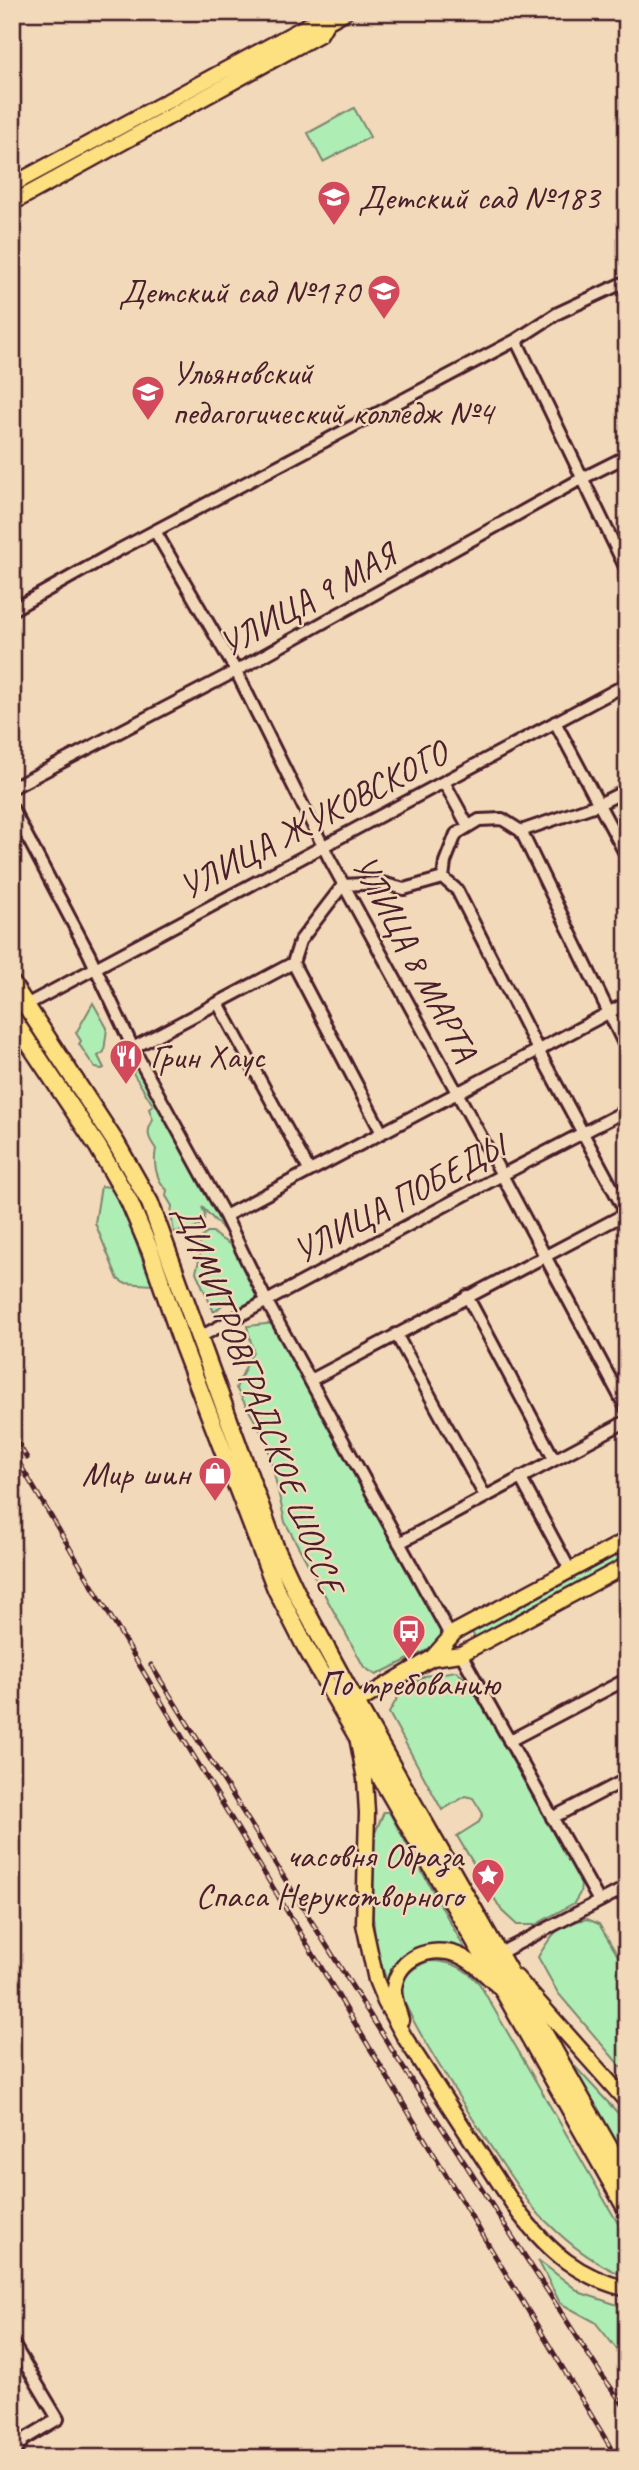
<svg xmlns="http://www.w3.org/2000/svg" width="639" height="2470" font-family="Caveat,sans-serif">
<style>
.green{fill:#aeedb4;stroke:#7c8670;stroke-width:2}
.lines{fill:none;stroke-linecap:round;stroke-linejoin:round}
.minor-casing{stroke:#4a1f2b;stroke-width:16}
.major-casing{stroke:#4a1f2b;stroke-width:19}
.highway-casing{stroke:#4a1f2b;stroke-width:21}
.minor{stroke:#f2d9b9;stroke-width:10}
.major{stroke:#fde080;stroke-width:14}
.highway{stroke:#fde080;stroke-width:16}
.rail-casing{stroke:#4a1f2b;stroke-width:5}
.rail{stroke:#f2d9b9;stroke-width:2.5;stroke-dasharray:8;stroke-linecap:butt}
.labels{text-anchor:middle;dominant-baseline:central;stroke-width:5;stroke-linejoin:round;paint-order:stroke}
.poi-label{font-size:35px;fill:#4a1f2b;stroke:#f2d9b9;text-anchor:start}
.street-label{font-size:35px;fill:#4a1f2b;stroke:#f2d9b9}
</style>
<rect width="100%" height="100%" fill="#f2d9b9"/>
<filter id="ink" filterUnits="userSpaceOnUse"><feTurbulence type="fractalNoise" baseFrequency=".0143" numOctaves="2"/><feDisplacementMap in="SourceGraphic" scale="14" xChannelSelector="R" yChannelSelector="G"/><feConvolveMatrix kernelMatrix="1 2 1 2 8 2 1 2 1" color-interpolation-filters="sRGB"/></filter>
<g filter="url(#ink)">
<path class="green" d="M354,108L370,137L323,162L308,133Z
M93,1003L107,1028L104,1052L98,1056L104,1068L102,1069L95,1068L79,1044L81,1041L76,1033Z
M137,1064L230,1232L227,1233L202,1207L205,1214L203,1223L192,1230L174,1232L171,1214L172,1206L166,1196L167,1190C156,1180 153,1163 156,1149C149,1139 145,1133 153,1120L149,1109L153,1105L133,1073Z
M101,1186L110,1187L121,1203L152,1285L124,1283L118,1279L95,1223Z
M207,1232H213C219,1241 229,1241 236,1249C246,1260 253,1277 261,1290L253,1303L238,1309L229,1299L214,1312L196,1272L201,1253L199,1241Z
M275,1323L450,1619L440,1644L376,1675L364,1667L285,1522L267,1442L236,1388L253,1351L247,1326Z
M627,1546V1559L476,1639L470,1629Z
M456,1671L468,1681L578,1874L581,1884L580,1893L574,1903L535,1925H517L502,1911L457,1836L479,1822L483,1814L473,1798L466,1796L442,1810L389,1713L400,1693L425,1676Z
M384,1812H389L465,1949C426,1938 405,1945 387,1982L376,1947L373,1917L374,1835Z
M587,1919L599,1924L627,1971V2074L558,1993L538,1957C553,1932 559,1924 587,1919Z
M429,1961C451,1961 464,1967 479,1983L627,2239V2262L620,2274C593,2262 571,2246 550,2225C542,2218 534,2210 528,2201C509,2175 400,2012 401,1990C402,1975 416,1966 429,1961Z
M557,2047L627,2123V2162Z
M538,2260L581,2293L627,2308V2362L595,2322L560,2303Z"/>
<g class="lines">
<defs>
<path id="minor" d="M516,340L627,571
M155,531L236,671L329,858L502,1175L627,1410
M12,610L117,551L516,340L558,313L627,281
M555,722L627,857
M444,782L468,826
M12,788L236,671L581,479L627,456
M12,808L89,954L133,1048L225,1216L267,1302L451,1637
M521,831L627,1050
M443,878L457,890L538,1050L627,1215
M293,963L382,1133
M218,1003L309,1170
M26,1005L627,684
M133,1048L293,963L300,941L343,885L382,883L404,889L443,878L445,862L456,834L479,820L502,819L521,831L599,804L627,790
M225,1216L627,1003
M467,1296L554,1459
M396,1334L485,1496
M198,1338L502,1175L627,1110
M311,1380L627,1213
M520,1477L570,1570
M399,1543L627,1421
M461,1654L599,1901
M509,1741L627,1679
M552,1818L627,1779
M498,1954L627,1887
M12,2342L58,2419L23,2440L12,2457"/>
<path id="major" d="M12,185L314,22H327L345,12
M12,203L320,34L327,22
M432,1658L461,1654L627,1565
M356,1703L432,1658L455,1632L627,1540
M358,1742L365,1779L367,1813L364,1924L376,1980L385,2002L405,2038L519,2213C550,2252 578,2277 627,2289
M516,1977L627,2102
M401,2020C398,2010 393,1998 394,1988C398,1956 432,1945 458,1955C473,1961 485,1974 497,1985"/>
<path id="highway" d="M12,984L116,1143L150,1203L276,1549L298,1596L356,1703L627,2179
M12,1018L98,1147L129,1201L150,1250L183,1346L276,1589L304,1644L503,1990L627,2210"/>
</defs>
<use href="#minor" class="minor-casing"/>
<use href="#major" class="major-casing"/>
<use href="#highway" class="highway-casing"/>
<use href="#minor" class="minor"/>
<use href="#major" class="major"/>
<use href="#highway" class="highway"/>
<defs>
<path id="rail" d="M12,1434L27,1458
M12,1451L184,1740L617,2458
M151,1665L397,2058L601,2374L627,2410"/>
</defs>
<use href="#rail" class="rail-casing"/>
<use href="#rail" class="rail"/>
</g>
</g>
<defs>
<symbol id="school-pin" viewBox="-11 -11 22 30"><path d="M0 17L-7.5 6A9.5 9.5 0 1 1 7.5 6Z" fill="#d1495b" stroke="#f2d9b9"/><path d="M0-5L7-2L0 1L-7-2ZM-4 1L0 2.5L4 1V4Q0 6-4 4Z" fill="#fff"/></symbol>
<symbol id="university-pin" viewBox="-11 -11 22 30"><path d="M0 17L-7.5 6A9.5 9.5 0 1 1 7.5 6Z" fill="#d1495b" stroke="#f2d9b9"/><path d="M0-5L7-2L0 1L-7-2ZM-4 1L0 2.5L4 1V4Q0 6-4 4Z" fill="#fff"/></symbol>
<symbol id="restaurant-pin" viewBox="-11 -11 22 30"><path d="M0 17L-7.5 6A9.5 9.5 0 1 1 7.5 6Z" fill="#d1495b" stroke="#f2d9b9"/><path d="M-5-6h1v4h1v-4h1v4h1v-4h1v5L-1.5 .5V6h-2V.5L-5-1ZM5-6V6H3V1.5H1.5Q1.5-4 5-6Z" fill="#fff"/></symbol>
<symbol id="shop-pin" viewBox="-11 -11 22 30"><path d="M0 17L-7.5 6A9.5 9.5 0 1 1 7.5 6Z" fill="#d1495b" stroke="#f2d9b9"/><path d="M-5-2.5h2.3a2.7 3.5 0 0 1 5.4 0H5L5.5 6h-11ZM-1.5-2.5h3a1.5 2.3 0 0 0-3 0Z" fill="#fff"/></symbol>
<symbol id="bus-pin" viewBox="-11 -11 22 30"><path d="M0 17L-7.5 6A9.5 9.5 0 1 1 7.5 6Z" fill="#d1495b" stroke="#f2d9b9"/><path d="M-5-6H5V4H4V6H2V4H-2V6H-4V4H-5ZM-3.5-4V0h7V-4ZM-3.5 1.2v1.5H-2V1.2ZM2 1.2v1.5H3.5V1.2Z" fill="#fff"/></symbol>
<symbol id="sight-pin" viewBox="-11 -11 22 30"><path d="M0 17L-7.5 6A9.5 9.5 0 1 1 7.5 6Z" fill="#d1495b" stroke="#f2d9b9"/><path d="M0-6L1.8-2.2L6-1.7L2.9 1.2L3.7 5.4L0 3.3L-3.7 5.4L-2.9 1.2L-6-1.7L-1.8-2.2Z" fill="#fff"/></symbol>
</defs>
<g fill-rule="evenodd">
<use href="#school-pin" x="315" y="178" width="38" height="52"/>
<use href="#school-pin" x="365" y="272" width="38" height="52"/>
<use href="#university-pin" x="129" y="373" width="38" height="52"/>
<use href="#restaurant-pin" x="107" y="1037" width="38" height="52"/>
<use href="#shop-pin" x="196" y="1454" width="38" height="52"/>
<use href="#bus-pin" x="390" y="1612" width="38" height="52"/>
<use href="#sight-pin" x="469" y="1856" width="38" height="52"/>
</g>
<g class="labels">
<g class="poi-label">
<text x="358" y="197">Детский сад №183</text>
<text x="360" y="291" text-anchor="end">Детский сад №170</text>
<text x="172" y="372">Ульяновский<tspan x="172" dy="40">педагогический колледж №4</tspan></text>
<text x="150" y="1056">Грин Хаус</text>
<text x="190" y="1473" text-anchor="end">Мир шин</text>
<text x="409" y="1683" text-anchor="middle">По требованию</text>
<text x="463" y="1855" text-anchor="end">часовня Образа<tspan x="463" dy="40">Спаса Нерукотворного</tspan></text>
</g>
<g class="street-label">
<text transform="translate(307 600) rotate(-29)">УЛИЦА 9 МАЯ</text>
<text transform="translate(313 820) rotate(-28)">УЛИЦА ЖУКОВСКОГО</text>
<text transform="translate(415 958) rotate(62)">УЛИЦА 8 МАРТА</text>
<text transform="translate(399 1199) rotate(-28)">УЛИЦА ПОБЕДЫ</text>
<text transform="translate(259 1399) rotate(69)">ДИМИТРОВГРАДСКОЕ ШОССЕ</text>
</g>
</g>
<rect width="639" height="2470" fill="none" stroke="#f2d9b9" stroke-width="42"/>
<rect x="21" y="21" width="597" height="2428" fill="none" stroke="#4a1f2b" stroke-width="2.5" filter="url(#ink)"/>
</svg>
